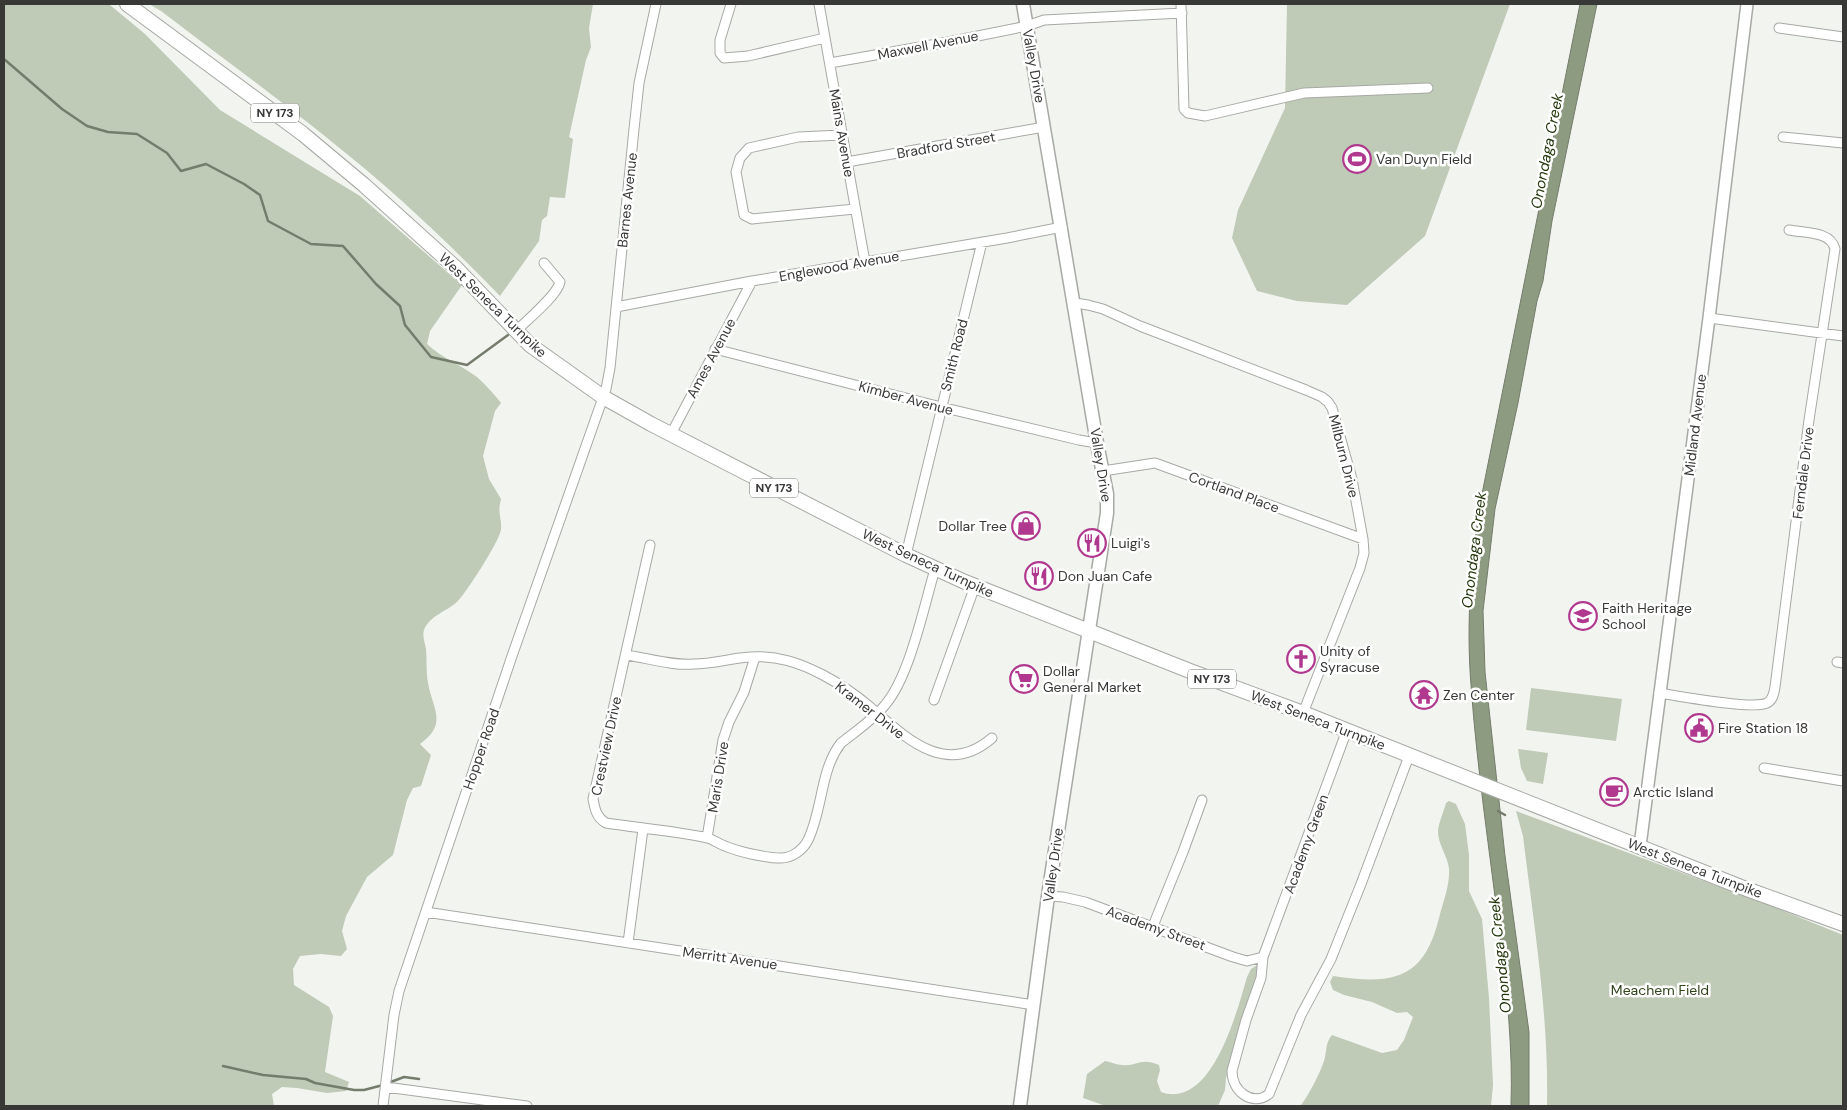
<svg xmlns="http://www.w3.org/2000/svg" width="1847" height="1110" font-family="'DM Sans',sans-serif">
<style>
.green{fill:#bfcab7}
.water{fill:#8d9b81;stroke:#747d6b}
.lines{fill:none;stroke-linecap:round;stroke-linejoin:round}
.stream{stroke:#747d6b;stroke-width:2.5}
.minor-casing{stroke:#a7a9a5;stroke-width:11}
.tertiary-casing{stroke:#a7a9a5;stroke-width:14}
.secondary-casing{stroke:#a7a9a5;stroke-width:15}
.primary-casing{stroke:#a7a9a5;stroke-width:16}
.minor{stroke:#fff;stroke-width:9}
.tertiary{stroke:#fff;stroke-width:11}
.secondary{stroke:#fff;stroke-width:12}
.primary{stroke:#fff;stroke-width:14}
.labels{text-anchor:middle;dominant-baseline:central;stroke-width:5;stroke-linejoin:round;paint-order:stroke}
.shield{fill:#fff;stroke:#747473;stroke-width:1}
.shield-label{font-size:12px;font-weight:bold;fill:#383837}
.street-label{font-size:14px;fill:#383837;stroke:#fff}
.poi-label{font-size:14px;fill:#383837;stroke:#fff;text-anchor:start}
.park-label{font-size:14px;fill:#30451b;stroke:#fff}
.water-label{font-size:15px;font-style:italic;fill:#22370b;stroke:#fff}
</style>
<rect width="100%" height="100%" fill="#f2f4f0"/>
<path class="green" d="M4,4L110,5L145,34L220,110L360,196L462,285L430,331L427,344C442,358 461,365 477,377C486,385 494,394 501,403L495,411L483,456L489,479L501,499C497,514 502,517 501,529C501,539 466,593 458,601C448,611 430,615 424,630C422,636 425,643 426,649C427,660 426,672 428,683C433,710 448,724 420,744L431,755L421,786L413,788L407,800L393,855L367,877L346,916L342,931L347,949L341,956L321,954L300,956L293,969L294,985L329,1007L333,1016L325,1072L349,1082L346,1091L327,1093L297,1088L282,1087L272,1094L274,1106H4Z
M149,4H593L589,28L591,47L586,60L569,137L573,139L565,198L550,197L547,216L542,220L539,241L500,296C468,263 436,232 402,201C326,133 242,73 161,11Z
M1287,4H1510L1425,236L1347,305L1297,301L1257,291L1232,238L1238,210L1285,108Z
M1531,688L1622,699L1616,741L1526,730Z
M1518,749L1548,753L1543,784L1527,781L1521,768Z
M1449,801L1456,804L1465,824L1469,855V891L1482,919L1489,998L1493,1085L1491,1106H1300C1307,1099 1321,1071 1324,1061C1327,1052 1325,1043 1332,1035L1382,1053L1397,1050L1404,1040L1413,1017L1407,1012L1397,1013L1372,1002L1344,995L1333,990L1330,982L1333,976C1394,985 1425,980 1440,914C1444,900 1450,883 1449,869C1448,857 1438,844 1438,832C1438,824 1444,811 1446,803Z
M1516,811L1771,906L1843,935V1106H1547C1549,1016 1534,926 1523,836Z
M1257,965L1259,968L1226,1078L1225,1090L1218,1106H1106L1083,1098L1087,1074L1105,1061C1111,1062 1117,1065 1122,1065C1137,1067 1140,1057 1159,1065L1160,1070L1157,1081L1161,1092C1212,1110 1237,1011 1247,977L1251,969Z"/>
<path class="water" d="M1580,4H1597L1552,221L1543,281L1537,301L1518,403L1495,509L1483,611L1485,672L1505,856L1529,1032V1106H1511C1513,1049 1507,993 1500,937C1490,853 1477,769 1471,685C1466,621 1471,557 1482,494Z"/>
<g class="lines">
<path class="stream" d="M4,59L62,109L87,126L108,132L137,134L167,153L181,171L206,164L244,184L260,195L268,221L311,244L343,246L376,284L400,306L405,325L431,357L467,365L508,335
M1498,811L1505,815
M223,1066L263,1075L306,1079L315,1083L354,1090H364L383,1085
M388,1083L404,1077L419,1079"/>
<defs>
<path id="minor" d="M731,4L720,40V53L724,58L748,56L825,38
M819,4L865,262
M1181,4L1184,109L1188,113L1205,116L1304,93L1428,88
M1779,28L1843,37
M830,63L948,42L1027,26L1044,20L1182,13
M842,135L798,137L749,148L740,158L736,172L744,215L752,219L855,209
M1783,137L1843,143
M847,162L1044,127
M1075,303L1088,305L1103,309L1140,326L1306,390L1322,397L1328,402L1332,408L1352,479L1363,539L1364,553L1360,568L1303,713
M616,307L752,281L1007,238L1062,227
M1709,318L1843,336
M516,331C527,320 557,296 560,282L544,263
M715,349L941,407L1079,440L1097,443
M671,434L752,281
M1103,471L1155,463L1363,539
M650,545L593,799C595,809 596,817 606,823C639,828 674,831 708,838C714,840 719,844 725,846C739,852 766,858 781,858C792,858 803,850 808,840C823,809 820,770 841,743C856,731 873,720 885,705C910,676 924,606 935,569
M906,555L982,242
M626,655C648,658 672,666 694,664C713,664 732,658 750,657C777,655 800,663 823,675C840,684 856,695 870,707C906,738 946,778 992,738
M1837,662L1843,663
M1659,693C1679,696 1753,710 1767,703C1773,700 1774,693 1775,687L1809,420L1835,249C1831,231 1804,233 1789,230
M934,700L975,586
M1347,730L1263,957L1261,978L1246,1020L1232,1071C1232,1091 1252,1107 1269,1094L1301,1015L1331,959L1361,884L1409,756
M1764,768L1843,781
M707,838L723,740L729,722L744,692L755,657
M1048,896L1063,897L1085,902L1233,957L1247,961L1263,957
M426,912L1034,1005
M1153,926L1183,852L1202,800
M628,943L643,829
M386,1087L527,1106
M383,1106L394,1015L399,991L512,656L606,389L610,368L634,129L639,83L656,4"/>
<path id="tertiary" d="M1640,846L1709,318L1747,4"/>
<path id="secondary" d="M1020,1106L1048,896L1107,513V494L1097,443L1023,4"/>
<path id="primary" d="M127,4L303,134L364,185L456,268L530,345L603,397L651,424L906,555L965,582L1190,671L1303,713L1741,887L1843,924"/>
</defs>
<use href="#minor" class="minor-casing"/>
<use href="#tertiary" class="tertiary-casing"/>
<use href="#secondary" class="secondary-casing"/>
<use href="#primary" class="primary-casing"/>
<use href="#minor" class="minor"/>
<use href="#tertiary" class="tertiary"/>
<use href="#secondary" class="secondary"/>
<use href="#primary" class="primary"/>
</g>
<defs>
<symbol id="stadium-ring" viewBox="-11 -11 22 22"><circle r="9.5" fill="#fff" stroke="#b0388e" stroke-width="1.5"/><path d="M0-5a6.5 5 0 1 0 0 10a6.5 5 0 1 0 0-10ZM-3.5-1.8h7v3.6h-7Z" fill="#b0388e"/></symbol>
<symbol id="shop-ring" viewBox="-11 -11 22 22"><circle r="9.5" fill="#fff" stroke="#b0388e" stroke-width="1.5"/><path d="M-5-2.5h2.3a2.7 3.5 0 0 1 5.4 0H5L5.5 6h-11ZM-1.5-2.5h3a1.5 2.3 0 0 0-3 0Z" fill="#b0388e"/></symbol>
<symbol id="restaurant-ring" viewBox="-11 -11 22 22"><circle r="9.5" fill="#fff" stroke="#b0388e" stroke-width="1.5"/><path d="M-5-6h1v4h1v-4h1v4h1v-4h1v5L-1.5 .5V6h-2V.5L-5-1ZM5-6V6H3V1.5H1.5Q1.5-4 5-6Z" fill="#b0388e"/></symbol>
<symbol id="school-ring" viewBox="-11 -11 22 22"><circle r="9.5" fill="#fff" stroke="#b0388e" stroke-width="1.5"/><path d="M0-5L7-2L0 1L-7-2ZM-4 1L0 2.5L4 1V4Q0 6-4 4Z" fill="#b0388e"/></symbol>
<symbol id="church-ring" viewBox="-11 -11 22 22"><circle r="9.5" fill="#fff" stroke="#b0388e" stroke-width="1.5"/><path d="M-1.2-6h2.4v3.5h3.3v2.4h-3.3V6h-2.4V-.1h-3.3v-2.4h3.3Z" fill="#b0388e"/></symbol>
<symbol id="supermarket-ring" viewBox="-11 -11 22 22"><circle r="9.5" fill="#fff" stroke="#b0388e" stroke-width="1.5"/><path d="M-6-5.5h2.5l.6 2H6L4.5 2H-2.5L-4.4-4H-6ZM-1.5 3.2a1.3 1.3 0 1 0 .1 0ZM3 3.2a1.3 1.3 0 1 0 .1 0Z" fill="#b0388e"/></symbol>
<symbol id="temple-ring" viewBox="-11 -11 22 22"><circle r="9.5" fill="#fff" stroke="#b0388e" stroke-width="1.5"/><path d="M0-6L5-2H3V0L6.5 2.5H4V6H1.5V3h-3V6H-4V2.5H-6.5L-3 0V-2H-5Z" fill="#b0388e"/></symbol>
<symbol id="civic-ring" viewBox="-11 -11 22 22"><circle r="9.5" fill="#fff" stroke="#b0388e" stroke-width="1.5"/><path d="M-.6-6.5H3V-4.5H.6V-3L4-1V1h2V6H-6V1h2V-1L-.6-3ZM-1.2 2.5V6h2.4V2.5Z" fill="#b0388e"/></symbol>
<symbol id="cafe-ring" viewBox="-11 -11 22 22"><circle r="9.5" fill="#fff" stroke="#b0388e" stroke-width="1.5"/><path d="M-5.5-4.5H6V0H3Q3 3.5 0 3.5H-2.5Q-5.5 3.5-5.5 0ZM3-3.2v2h1.7v-2ZM-6 4.5H4V6H-6Z" fill="#b0388e"/></symbol>
</defs>
<g fill-rule="evenodd">
<use href="#stadium-ring" x="1341" y="143" width="32" height="32"/>
<use href="#shop-ring" x="1010" y="510" width="32" height="32"/>
<use href="#restaurant-ring" x="1076" y="527" width="32" height="32"/>
<use href="#restaurant-ring" x="1023" y="560" width="32" height="32"/>
<use href="#school-ring" x="1567" y="600" width="32" height="32"/>
<use href="#church-ring" x="1285" y="643" width="32" height="32"/>
<use href="#supermarket-ring" x="1008" y="663" width="32" height="32"/>
<use href="#temple-ring" x="1408" y="679" width="32" height="32"/>
<use href="#civic-ring" x="1683" y="712" width="32" height="32"/>
<use href="#cafe-ring" x="1598" y="776" width="32" height="32"/>
</g>
<g class="labels">
<g class="shield">
<rect x="251" y="103.5" width="48" height="19" rx="4"/>
<rect x="750" y="478.5" width="48" height="19" rx="4"/>
<rect x="1188" y="669.5" width="48" height="19" rx="4"/>
</g>
<g class="shield-label">
<text x="275" y="113">NY 173</text>
<text x="774" y="488">NY 173</text>
<text x="1212" y="679">NY 173</text>
</g>
<g class="street-label">
<text transform="translate(928 45) rotate(-11)">Maxwell Avenue</text>
<text transform="translate(1034 66) rotate(80)">Valley Drive</text>
<text transform="translate(842 133) rotate(80)">Mains Avenue</text>
<text transform="translate(946 145) rotate(-10)">Bradford Street</text>
<text transform="translate(627 200) rotate(-84)">Barnes Avenue</text>
<text transform="translate(839 266) rotate(-10)">Englewood Avenue</text>
<text transform="translate(493 305) rotate(44)">West Seneca Turnpike</text>
<text transform="translate(954 355) rotate(-76)">Smith Road</text>
<text transform="translate(711 358) rotate(-62)">Ames Avenue</text>
<text transform="translate(906 398) rotate(15)">Kimber Avenue</text>
<text transform="translate(1695 425) rotate(-83)">Midland Avenue</text>
<text transform="translate(1344 456) rotate(76)">Milburn Drive</text>
<text transform="translate(1101 465) rotate(81)">Valley Drive</text>
<text transform="translate(1803 473) rotate(-83)">Ferndale Drive</text>
<text transform="translate(1234 492) rotate(20)">Cortland Place</text>
<text transform="translate(928 563) rotate(25)">West Seneca Turnpike</text>
<text transform="translate(870 710) rotate(38)">Kramer Drive</text>
<text transform="translate(1318 720) rotate(21)">West Seneca Turnpike</text>
<text transform="translate(606 746) rotate(-78)">Crestview Drive</text>
<text transform="translate(481 749) rotate(-71)">Hopper Road</text>
<text transform="translate(718 777) rotate(-81)">Maris Drive</text>
<text transform="translate(1306 844) rotate(-70)">Academy Green</text>
<text transform="translate(1053 865) rotate(-82)">Valley Drive</text>
<text transform="translate(1695 868) rotate(21)">West Seneca Turnpike</text>
<text transform="translate(1156 928) rotate(20)">Academy Street</text>
<text transform="translate(730 958) rotate(8)">Merritt Avenue</text>
</g>
<g class="poi-label">
<text x="1376" y="159">Van Duyn Field</text>
<text x="1007" y="526" text-anchor="end">Dollar Tree</text>
<text x="1111" y="543">Luigi's</text>
<text x="1058" y="576">Don Juan Cafe</text>
<text x="1602" y="608">Faith Heritage<tspan x="1602" dy="16">School</tspan></text>
<text x="1320" y="651">Unity of<tspan x="1320" dy="16">Syracuse</tspan></text>
<text x="1043" y="671">Dollar<tspan x="1043" dy="16">General Market</tspan></text>
<text x="1443" y="695">Zen Center</text>
<text x="1718" y="728">Fire Station 18</text>
<text x="1633" y="792">Arctic Island</text>
</g>
<g class="park-label">
<text x="1660" y="990">Meachem Field</text>
</g>
<g class="water-label">
<text transform="translate(1547 151) rotate(-79)">Onondaga Creek</text>
<text transform="translate(1474 550) rotate(-83)">Onondaga Creek</text>
<text transform="translate(1500 955) rotate(-96)">Onondaga Creek</text>
</g>
</g>
<rect width="1847" height="1110" fill="none" stroke="#383837" stroke-width="10"/>
</svg>
